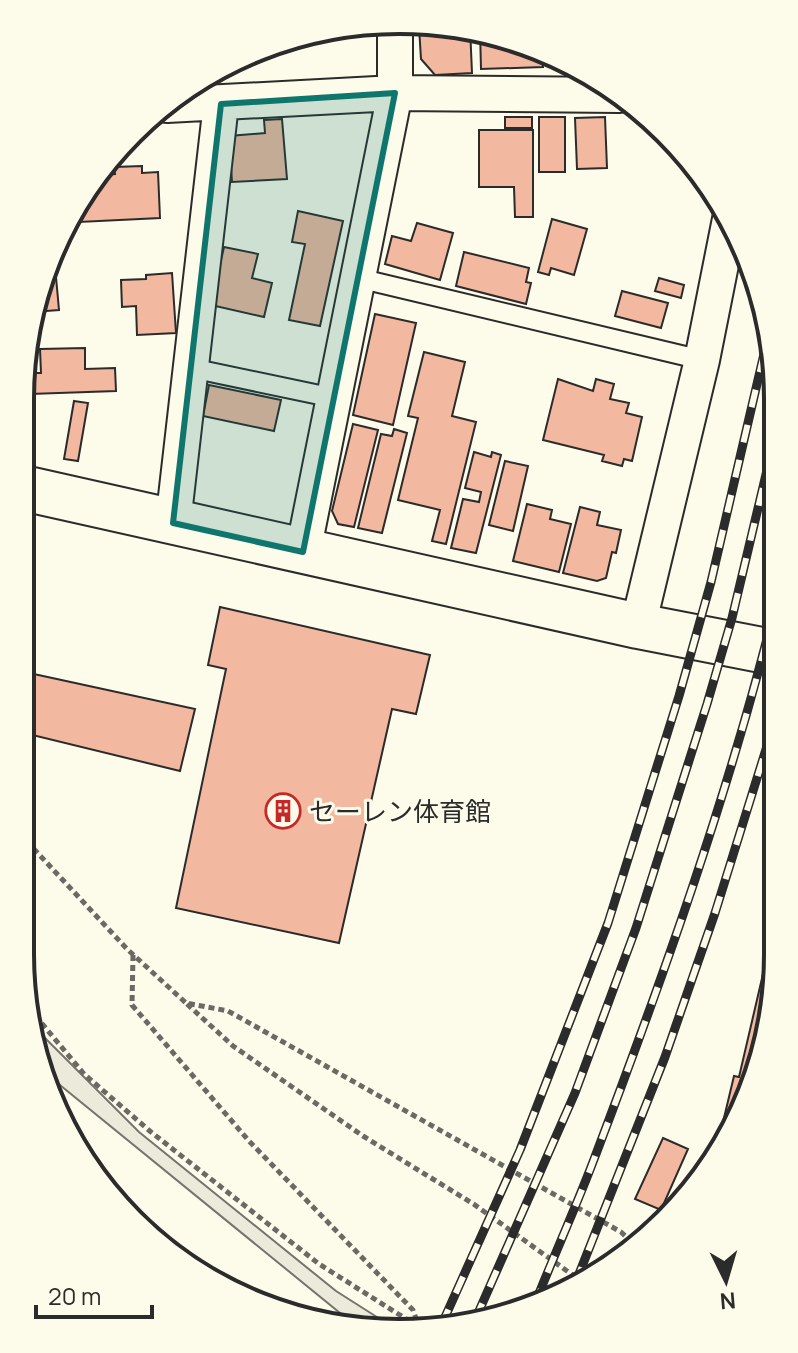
<svg xmlns="http://www.w3.org/2000/svg" width="798" height="1353" font-family="Manrope,'Noto Sans JP',sans-serif">
<style>
.green{fill:#ecebdb;stroke:#74746e;stroke-width:2}
.building{fill:#f2b8a0;stroke:#2b2b2b;stroke-width:2}
.lines{fill:none;stroke-linecap:round;stroke-linejoin:round}
.lane-casing{stroke:#2b2b2b;stroke-width:22}
.street-casing{stroke:#2b2b2b;stroke-width:38}
.secondary-casing{stroke:#2b2b2b;stroke-width:48}
.path{stroke:#6a6964;stroke-width:5;stroke-dasharray:6 4;stroke-linecap:butt}
.lane{stroke:#fdfbea;stroke-width:18}
.street{stroke:#fdfbea;stroke-width:34}
.secondary{stroke:#fdfbea;stroke-width:44}
.rail-casing{stroke:#2b2b2b;stroke-width:9}
.rail{stroke:#fdfbea;stroke-width:6;stroke-dasharray:18;stroke-linecap:butt}
.marked{fill:#0f766e;fill-opacity:0.2;stroke:#0f766e;stroke-width:6;stroke-linejoin:round}
.labels{text-anchor:middle;dominant-baseline:central;stroke-width:6;stroke-linejoin:round;paint-order:stroke}
.poi-label{font-size:26px;fill:#2b2b2b;stroke:#fdfbea;text-anchor:start}
.rim{fill:none;stroke:#2b2b2b;stroke-width:4}
</style>
<rect width="100%" height="100%" fill="#fdfbea"/>
<path class="green" d="M32,1025L139,1132L336,1291L402,1333L356,1326L39,1068Z"/>
<path class="building" d="M419,27H470L472,73L435,75L421,59Z
M480,30L542,56L543,67L481,69Z
M505,117H532V128H505Z
M539,117H565V172H539Z
M605,117L607,168L577,169L575,118Z
M282,119L287,179L232,182L229,136L265,133L264,120Z
M479,130H533V217H515L514,187H479Z
M142,166V173L158,172L160,218L79,222L78,200L84,188L97,175L115,174L114,167Z
M298,211L343,221L320,326L289,320L305,244L292,242Z
M552,219L587,229L574,275L551,268L549,275L538,272Z
M417,223L453,233L440,280L385,264L392,236L411,241Z
M224,247L258,254L252,278L272,283L264,317L211,305Z
M464,252L529,268L526,282L531,283L526,304L456,286Z
M172,273L176,333L137,335L136,306L122,307L121,280L146,279V275Z
M56,277L59,310L33,312L40,278Z
M659,278L684,285L681,298L655,291Z
M622,291L668,303L661,328L615,316Z
M375,314L416,323L393,425L353,415Z
M85,348V369L115,368L116,391L30,394L29,373H41L40,349Z
M424,352L465,362L452,416L476,422L446,544L432,541L440,510L398,500L418,418L408,416Z
M558,379L593,391L596,379L614,384L610,399L629,403L626,413L642,417L632,461L624,459L622,466L602,461L604,455L543,440Z
M209,385L281,400L274,431L203,416Z
M74,401L88,403L78,461L64,459Z
M353,424L378,430L354,527L338,524L332,511Z
M394,429L407,433L382,533L358,528L381,434L392,436Z
M474,452L491,457L492,452L501,455L476,553L451,548L463,499L479,502L481,492L465,488Z
M505,461L528,466L513,531L489,525Z
M527,504L552,510L550,519L571,524L559,572L513,561Z
M580,507L600,512L597,525L621,530L616,553L612,552L606,578L597,581L563,573Z
M220,607L430,655L416,714L392,709L339,943L176,908L226,669L208,665Z
M20,671L195,709L180,771L20,732Z
M777,914V979L758,1076L726,1140L719,1139L734,1076L739,1077Z
M663,1138L688,1149L661,1210L635,1199Z"/>
<g class="lines">
<defs>
<path id="lane" d="M358,278L702,360
M191,368L334,398"/>
<path id="street" d="M167,105L395,93L620,95
M173,523L221,104
M303,552L395,93V27
M638,626L702,360L730,219"/>
<path id="secondary" d="M21,491L32,490L638,626L777,653"/>
</defs>
<use href="#lane" class="lane-casing"/>
<use href="#street" class="street-casing"/>
<use href="#secondary" class="secondary-casing"/>
<path class="path" d="M20,834L127,949L186,1003L228,1011L621,1232L637,1247
M133,955L132,1005L249,1141L413,1310L419,1327
M187,1004L233,1046L363,1136L475,1205L581,1281
M29,1008L84,1074L151,1132L319,1264L422,1329"/>
<use href="#lane" class="lane"/>
<use href="#street" class="street"/>
<use href="#secondary" class="secondary"/>
<defs>
<path id="rail" d="M575,1284L665,1057L715,913L777,714
M534,1306C554,1255 577,1205 596,1154C665,972 731,788 777,599
M475,1320L575,1093L636,928L707,704L732,618L777,428
M441,1326L520,1150L608,923L679,696L711,582L767,341"/>
</defs>
<use href="#rail" class="rail-casing"/>
<use href="#rail" class="rail"/>
</g>
<path class="marked" d="M395,93L303,552L173,523L221,104Z"/>
<defs>
<symbol id="building-ring" viewBox="-11 -11 22 22"><circle r="9.5" fill="#fdfbea" stroke="#c62828" stroke-width="1.5"/><path d="M-4-6H4V6H1V3H-1V6H-4ZM-2.5-4.3h1.7v1.8h-1.7ZM.8-4.3h1.7v1.8H.8ZM-2.5-1h1.7V.8h-1.7ZM.8-1h1.7V.8H.8Z" fill="#c62828"/></symbol>
</defs>
<g fill-rule="evenodd">
<use href="#building-ring" x="263" y="791" width="40" height="40"/>
</g>
<g class="labels">
<g class="poi-label">
<text x="309" y="811">セーレン体育館</text>
</g>
</g>
<path d="M0 0H798V1353H0ZM399 34H399A365 365 0 0 1 764 399V954A365 365 0 0 1 399 1319H399A365 365 0 0 1 34 954V399A365 365 0 0 1 399 34Z" fill="#fdfbea" fill-rule="evenodd"/>
<path class="rim" d="M399 34H399A365 365 0 0 1 764 399V954A365 365 0 0 1 399 1319H399A365 365 0 0 1 34 954V399A365 365 0 0 1 399 34Z"/>
<g transform="translate(726 1281) rotate(175)" stroke="#fdfbea" stroke-width="6" paint-order="stroke">
<path d="M0-6L14 30L0 20L-14 30Z" fill="#2b2b2b"/>
<text y="-12" font-size="22" font-weight="bold" text-anchor="middle" fill="#2b2b2b">N</text>
</g>
<path d="M36 1305v12h116v-12" fill="none" stroke="#2b2b2b" stroke-width="4"/>
<text x="48" y="1305" font-size="24" fill="#2b2b2b" stroke="#fdfbea" stroke-width="6" paint-order="stroke">20 m</text>
</svg>
